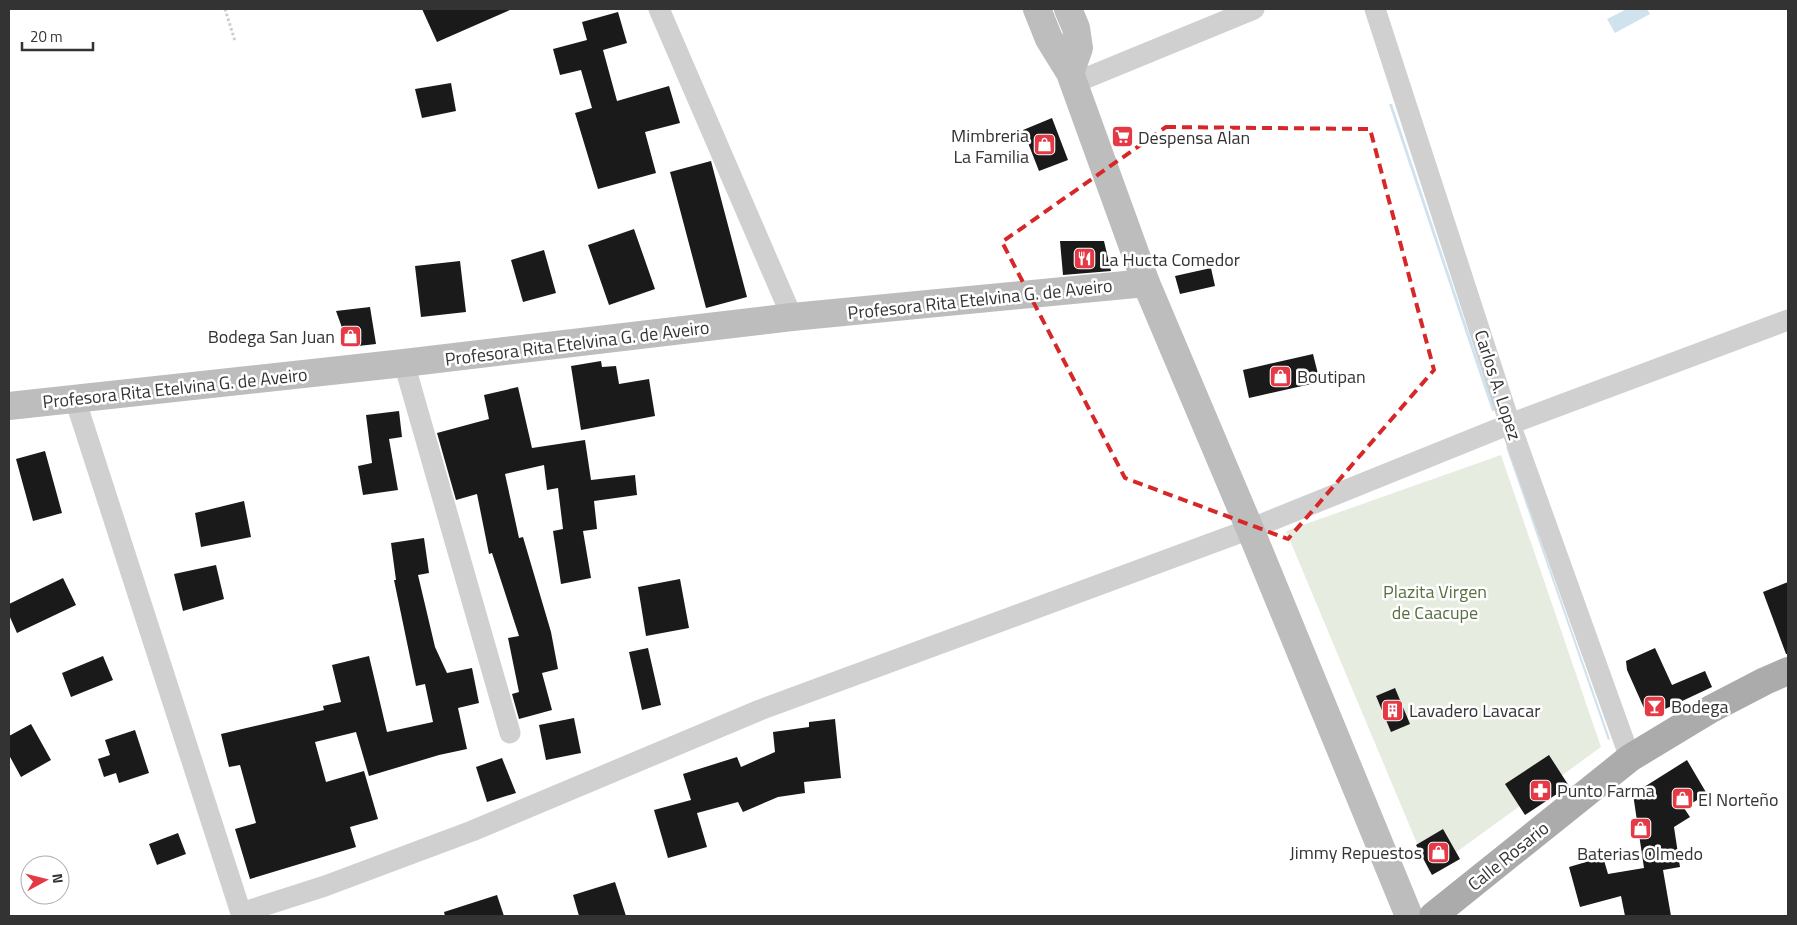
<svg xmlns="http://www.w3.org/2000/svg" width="1797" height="925" font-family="'Titillium Web',sans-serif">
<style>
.green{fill:#e6ecdf}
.water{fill:#cfe2ee}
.building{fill:#1a1a1a}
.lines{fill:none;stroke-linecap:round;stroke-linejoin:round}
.path{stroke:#cdcdcd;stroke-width:3;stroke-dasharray:2.5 2.5;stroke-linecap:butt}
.street{stroke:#d0d0d0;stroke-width:21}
.secondary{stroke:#bdbdbd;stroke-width:28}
.primary{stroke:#ababab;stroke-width:28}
.marked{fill:none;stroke:#d62828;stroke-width:4;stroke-dasharray:10 6;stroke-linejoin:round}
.labels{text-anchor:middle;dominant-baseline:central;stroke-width:5;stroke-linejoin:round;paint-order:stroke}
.poi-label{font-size:18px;fill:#333;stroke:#fff;text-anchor:start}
.street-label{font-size:18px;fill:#333;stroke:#fff}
.park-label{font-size:18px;fill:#56703f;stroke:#fff}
</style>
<rect width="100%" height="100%" fill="#fff"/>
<path class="green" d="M1501,455L1601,747L1429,872L1286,531Z"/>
<path class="water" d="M1627,9H1647L1650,14L1615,33L1607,19Z
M1389,104H1392L1495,411H1492Z
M1506,447H1508L1610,739L1608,740Z"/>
<path class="building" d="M422,9H512L437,42Z
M618,12L627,43L603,50L617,101L669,86L680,123L645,132L656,173L598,189L575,113L592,108L581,70L560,75L553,49L587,40L582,22Z
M451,83L456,111L422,118L415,89Z
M1052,118L1068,160L1039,171L1023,130Z
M711,161L747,297L706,308L670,172Z
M634,229L655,289L609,305L588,245Z
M1060,241H1104L1111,271L1063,275Z
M544,250L556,293L523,302L511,260Z
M460,261L466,312L421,317L415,266Z
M1211,268L1215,286L1180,294L1175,276Z
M370,307L376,344L349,347L336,311Z
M1313,354L1320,382L1249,398L1243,370Z
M601,361L602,367L616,366L619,384L649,379L655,416L581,430L571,366Z
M518,387L532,448L585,440L591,480L635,475L637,495L594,501L597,529L583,531L591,578L561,584L553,531L563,529L558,488L547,490L544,465L505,474L519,538L523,537L551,632L558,669L542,673L552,710L519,719L512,694L519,692L508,638L519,636L492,553L489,554L477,494L456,500L437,433L489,419L484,395Z
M399,411L402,437L389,439L398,490L363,495L358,466L372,463L366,415Z
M45,451L62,513L33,521L16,459Z
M244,501L251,537L201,547L195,513Z
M424,538L429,573L418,575L435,647L447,673L472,668L479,703L458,708L467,749L439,755L369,776L356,732L315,742L326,782L364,771L378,819L350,827L356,847L250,879L235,829L256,823L240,765L229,767L221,734L324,710L323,706L341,702L332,665L369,656L387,732L433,722L425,684L416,686L394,580H396L391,543Z
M216,565L224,599L183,611L174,574Z
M63,578L76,605L17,633L9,615V604Z
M680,579L689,628L646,636L638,587Z
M1788,582V654H1786L1763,592Z
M648,648L661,705L642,710L629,652Z
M1655,648L1672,685L1705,671L1712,687L1648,717L1627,670L1626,661Z
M103,656L113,680L71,697L62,673Z
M1395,688L1410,724L1391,732L1376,696Z
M574,718L581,753L546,760L539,725Z
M835,719L841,778L804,782L805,793L778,797L743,812L738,802L697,813L707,847L668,858L654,810L691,800L683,774L737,757L741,767L775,752L773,732L809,727V722Z
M31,724L51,760L21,777L9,755V736Z
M135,730L149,773L119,783L116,773L104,777L98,759L110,755L105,740Z
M1549,755L1569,786L1525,815L1505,784Z
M502,758L516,793L487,802L476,767Z
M1687,760L1707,794L1684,808L1690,817L1674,827L1680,867L1663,870L1671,916H1625L1621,896L1580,907L1569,867L1603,857L1608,874L1644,868L1633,794Z
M1443,829L1460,859L1432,875L1416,845Z
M178,833L186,854L157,865L149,844Z
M615,882L626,916H579L573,895Z
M497,895L504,916H445L444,912Z"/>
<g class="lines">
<path class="path" d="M225,9L235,41"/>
<path class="street" d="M659,9L792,317
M1375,9L1510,424L1630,758
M1074,83L1254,9
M404,363L510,733
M75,399L241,913L325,886L472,831L760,710L1250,529L1510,424L1788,320"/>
<path class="secondary" d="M1037,9L1049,39L1070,73L1146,283L1250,529L1409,916
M1068,9L1076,28L1079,48L1070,73
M9,406L404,363L792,317L1146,283"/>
<path class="primary" d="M1433,916L1630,758L1711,709L1765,681L1788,671"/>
</g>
<path class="marked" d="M1166,127L1370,129L1434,370L1288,539L1125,478L1002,242Z"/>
<defs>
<symbol id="supermarket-square" viewBox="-11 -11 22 22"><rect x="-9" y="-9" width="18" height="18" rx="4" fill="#e63946" stroke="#fff"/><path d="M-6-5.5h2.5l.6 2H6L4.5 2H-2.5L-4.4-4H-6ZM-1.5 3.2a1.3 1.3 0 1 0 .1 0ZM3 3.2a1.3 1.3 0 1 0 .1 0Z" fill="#fff"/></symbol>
<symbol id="shop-square" viewBox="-11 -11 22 22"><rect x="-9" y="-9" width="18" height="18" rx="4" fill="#e63946" stroke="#fff"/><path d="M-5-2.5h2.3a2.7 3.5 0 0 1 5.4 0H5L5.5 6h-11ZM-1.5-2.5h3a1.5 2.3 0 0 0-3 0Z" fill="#fff"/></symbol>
<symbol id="restaurant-square" viewBox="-11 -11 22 22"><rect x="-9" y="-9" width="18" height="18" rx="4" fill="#e63946" stroke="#fff"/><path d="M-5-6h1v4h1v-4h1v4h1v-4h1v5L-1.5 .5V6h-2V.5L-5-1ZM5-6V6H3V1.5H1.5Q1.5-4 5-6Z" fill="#fff"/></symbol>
<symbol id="bar-square" viewBox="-11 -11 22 22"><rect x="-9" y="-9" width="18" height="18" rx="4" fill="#e63946" stroke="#fff"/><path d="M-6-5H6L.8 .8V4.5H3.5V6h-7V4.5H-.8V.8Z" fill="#fff"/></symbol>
<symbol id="building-square" viewBox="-11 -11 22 22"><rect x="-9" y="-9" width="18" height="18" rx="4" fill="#e63946" stroke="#fff"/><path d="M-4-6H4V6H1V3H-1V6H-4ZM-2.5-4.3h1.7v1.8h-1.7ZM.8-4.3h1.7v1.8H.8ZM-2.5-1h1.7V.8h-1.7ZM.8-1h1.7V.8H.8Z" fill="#fff"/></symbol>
<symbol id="pharmacy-square" viewBox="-11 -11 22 22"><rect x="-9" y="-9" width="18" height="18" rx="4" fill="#e63946" stroke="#fff"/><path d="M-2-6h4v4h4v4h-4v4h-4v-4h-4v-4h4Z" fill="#fff"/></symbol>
</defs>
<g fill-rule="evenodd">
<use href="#supermarket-square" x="1110" y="124" width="25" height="25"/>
<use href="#shop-square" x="1032" y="132" width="25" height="25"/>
<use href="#restaurant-square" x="1072" y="246" width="25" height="25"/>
<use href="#shop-square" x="338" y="324" width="25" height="25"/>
<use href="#shop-square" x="1268" y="364" width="25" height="25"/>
<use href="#bar-square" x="1642" y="694" width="25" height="25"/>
<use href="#building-square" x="1380" y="698" width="25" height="25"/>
<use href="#pharmacy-square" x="1528" y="778" width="25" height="25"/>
<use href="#shop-square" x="1670" y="786" width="25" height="25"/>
<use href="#shop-square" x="1628" y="816" width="25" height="25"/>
<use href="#shop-square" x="1426" y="840" width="25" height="25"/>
</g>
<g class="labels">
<g class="poi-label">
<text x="1029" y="135" text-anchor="end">Mimbreria<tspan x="1029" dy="21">La Familia</tspan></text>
<text x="1138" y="137">Despensa Alan</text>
<text x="1101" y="259">La Hucta Comedor</text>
<text x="335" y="336" text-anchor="end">Bodega San Juan</text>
<text x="1297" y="376">Boutipan</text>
<text x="1671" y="706">Bodega</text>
<text x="1409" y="710">Lavadero Lavacar</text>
<text x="1557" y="790">Punto Farma</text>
<text x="1698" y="799">El Norteño</text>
<text x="1422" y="852" text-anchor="end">Jimmy Repuestos</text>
<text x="1640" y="853" text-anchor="middle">Baterias Olmedo</text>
</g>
<g class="street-label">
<text transform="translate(980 299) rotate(-6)">Profesora Rita Etelvina G. de Aveiro</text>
<text transform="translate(577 343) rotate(-7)">Profesora Rita Etelvina G. de Aveiro</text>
<text transform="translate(1498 385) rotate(72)">Carlos A. Lopez</text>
<text transform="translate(175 388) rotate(-6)">Profesora Rita Etelvina G. de Aveiro</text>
<text transform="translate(1508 856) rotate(-39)">Calle Rosario</text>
</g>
<g class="park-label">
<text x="1435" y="591">Plazita Virgen<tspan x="1435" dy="21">de Caacupe</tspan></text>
</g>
</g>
<rect width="1797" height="925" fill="none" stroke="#333333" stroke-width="20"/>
<g transform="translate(45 880) rotate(83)"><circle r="24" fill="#ffffff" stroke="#adadad"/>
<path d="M0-4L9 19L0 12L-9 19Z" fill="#e63946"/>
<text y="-8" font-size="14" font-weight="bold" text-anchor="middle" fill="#333333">N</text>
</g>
<path d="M22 42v8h71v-8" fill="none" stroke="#333333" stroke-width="2.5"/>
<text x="30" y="42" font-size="15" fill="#333333" stroke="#ffffff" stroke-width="4" paint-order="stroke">20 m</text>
</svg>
